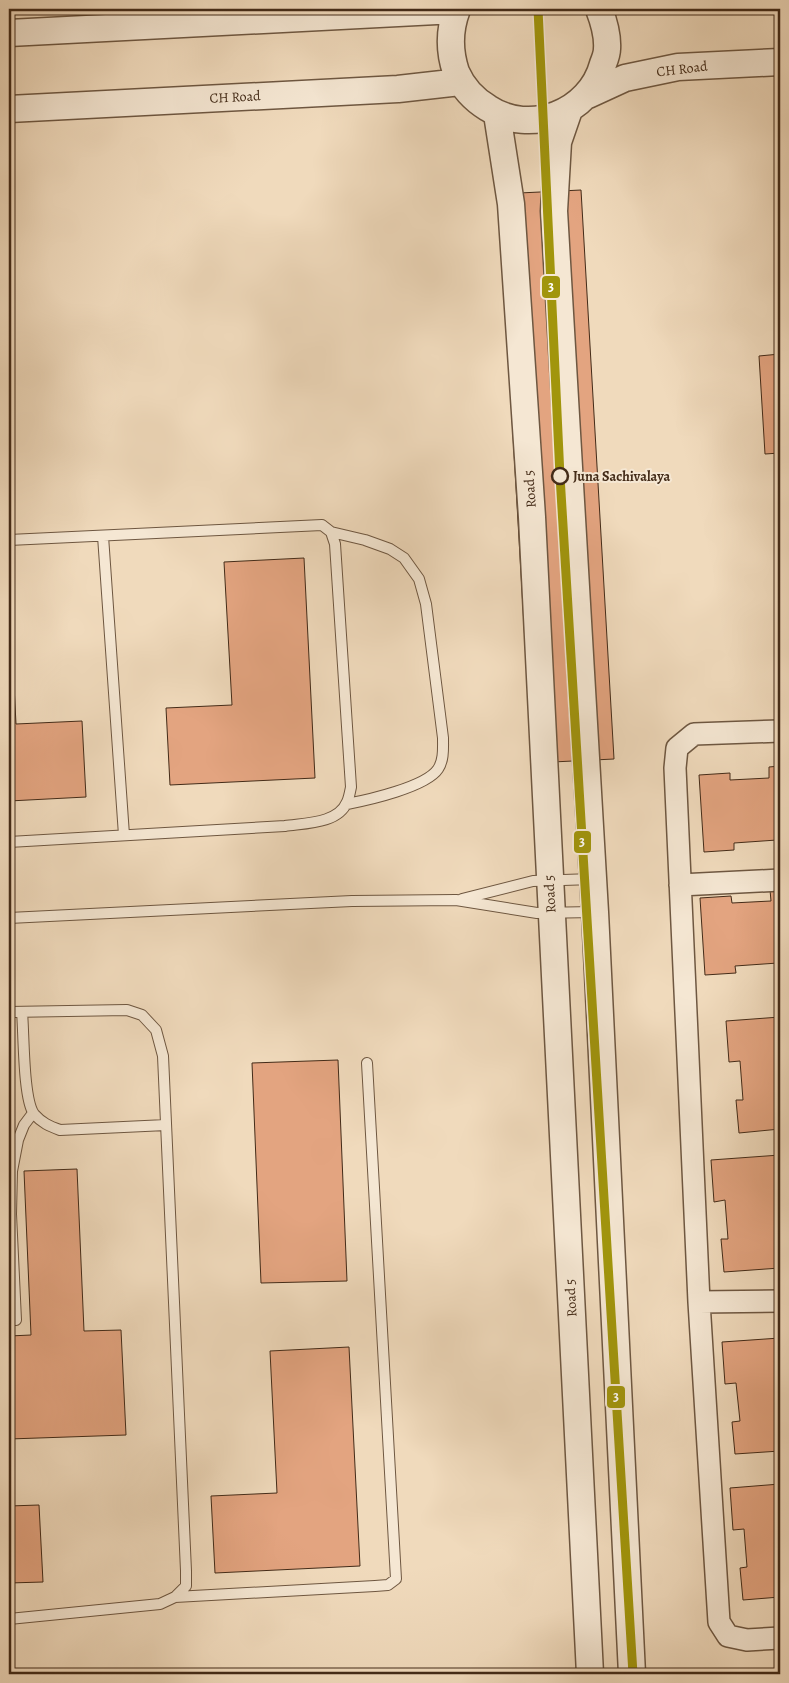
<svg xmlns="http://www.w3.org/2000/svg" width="789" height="1683" font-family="Alegreya,serif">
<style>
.building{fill:#e3a480;stroke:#432b18}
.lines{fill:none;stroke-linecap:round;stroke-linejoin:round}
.service-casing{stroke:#6e5741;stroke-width:12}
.minor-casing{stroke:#6e5741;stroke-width:24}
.tertiary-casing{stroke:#6e5741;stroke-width:29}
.service{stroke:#f5e7d3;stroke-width:10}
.minor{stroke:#f5e7d3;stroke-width:21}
.tertiary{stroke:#f5e7d3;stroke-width:26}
.metro-1-casing{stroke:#f5e7d3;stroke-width:12}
.metro-1{stroke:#a1950c;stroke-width:9}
.stop-dot{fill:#f5e7d3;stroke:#432b18;stroke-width:2.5}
.labels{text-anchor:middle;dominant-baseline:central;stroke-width:4;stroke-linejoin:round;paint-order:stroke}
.street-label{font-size:14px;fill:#432b18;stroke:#f5e7d3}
.stop-label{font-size:14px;font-weight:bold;fill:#432b18;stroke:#f5e7d3;text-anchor:start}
.line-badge{stroke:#f5e7d3;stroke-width:2}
.badge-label{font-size:14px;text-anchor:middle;font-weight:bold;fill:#fff}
</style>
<rect width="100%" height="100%" fill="#f0dabc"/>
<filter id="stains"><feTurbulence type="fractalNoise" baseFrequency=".004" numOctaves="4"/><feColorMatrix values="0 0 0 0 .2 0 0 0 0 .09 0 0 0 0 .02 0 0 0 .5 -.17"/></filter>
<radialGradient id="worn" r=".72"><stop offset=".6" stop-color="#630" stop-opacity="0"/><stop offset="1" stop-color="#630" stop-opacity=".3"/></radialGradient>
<path class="building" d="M581,190L614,759L532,763L499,194Z
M780,354V453L765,454L759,356Z
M304,558L315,778L170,785L166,708L232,705L224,562Z
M9,590L16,724L82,721L86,797L9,801Z
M780,766V852H778L777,840L734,843V850L704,852L699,775L730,773V780L769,778V767Z
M780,889V975H779L778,963L735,966L736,973L705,975L700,898L731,896L732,903L771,901L770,890Z
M780,1017V1129L739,1133L736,1100H743L740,1061L729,1062L726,1021Z
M338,1060L347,1281L261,1283L252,1063Z
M780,1155V1268L724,1272L721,1239H728L725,1200L714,1202L711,1160Z
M77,1169L84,1331L121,1330L126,1435L9,1439V1336L31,1335L24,1171Z
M780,1338V1451L735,1454L732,1422L740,1421L736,1383L725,1384L722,1342Z
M349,1347L360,1566L215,1573L211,1496L277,1493L270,1351Z
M780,1484V1597L743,1600L740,1568L747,1567L744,1529L733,1530L730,1488Z
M39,1505L43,1582L9,1583V1506Z"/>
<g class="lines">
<defs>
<path id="service" d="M331,532L365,540L390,549L404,558L419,579L426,604L443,738C443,748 444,760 438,769C426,787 368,800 347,804
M103,536L124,835
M9,540L322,525L331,532L335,544L351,787C350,792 349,798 347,802C338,824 304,823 285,826L9,842
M462,899L533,881L593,879
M9,918L352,901L456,900L537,913L594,912
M9,1012L127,1010L142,1015L156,1030L163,1056L186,1571V1586L175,1597L160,1604L9,1619
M22,1012C24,1033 23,1099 34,1114C42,1123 49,1126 60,1130L166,1125
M16,1320L11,1214L12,1171L18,1140L24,1125L33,1113
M175,1597L375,1586L388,1585L396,1579L367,1063"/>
<path id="minor" d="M780,731L694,734L677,748L675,768L699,1302L719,1622L728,1636L747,1640L780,1638
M680,885L780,880
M699,1302L780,1301"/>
<path id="tertiary" d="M457,9C449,30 449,51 456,72C463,88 473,99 488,108C530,136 590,113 603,64C605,59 607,54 607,49C608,35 604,22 599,9
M9,33L456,10
M588,95L625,78L678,67L780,62
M9,109L398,89L460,82
M569,110L558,142L554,211L595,912L632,1674
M497,114L511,204L532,517L590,1674"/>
</defs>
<use href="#service" class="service-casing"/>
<use href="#minor" class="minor-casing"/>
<use href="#tertiary" class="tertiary-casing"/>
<use href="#service" class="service"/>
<use href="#minor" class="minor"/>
<use href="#tertiary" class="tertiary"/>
<defs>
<path id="metro-1" d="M538,9L560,476L633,1674"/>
</defs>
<use href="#metro-1" class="metro-1-casing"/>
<use href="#metro-1" class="metro-1"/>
</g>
<circle class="stop-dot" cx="560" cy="476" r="8"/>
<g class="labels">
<g class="street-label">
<text transform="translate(682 69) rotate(-7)">CH Road</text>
<text transform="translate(235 97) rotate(-3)">CH Road</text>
<text transform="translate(530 489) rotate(-94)">Road 5</text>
<text transform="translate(550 894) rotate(-93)">Road 5</text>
<text transform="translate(571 1298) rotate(-93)">Road 5</text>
</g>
<g class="stop-label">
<text x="573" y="476">Juna Sachivalaya</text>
</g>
</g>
<g class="line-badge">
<rect x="541" y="275" width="20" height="24" rx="5" fill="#a1950c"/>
<rect x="573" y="830" width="19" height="24" rx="5" fill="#a1950c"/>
<rect x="606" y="1385" width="20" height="24" rx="5" fill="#a1950c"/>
</g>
<g class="badge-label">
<text x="551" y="291">3</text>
<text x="582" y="846">3</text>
<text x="616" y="1401">3</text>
</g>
<rect width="789" height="1683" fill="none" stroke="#f0dabc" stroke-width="30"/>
<rect x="10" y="10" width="769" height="1663" fill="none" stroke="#432b18" stroke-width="2.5"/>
<rect x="15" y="15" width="759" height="1653" fill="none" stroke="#432b18"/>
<rect width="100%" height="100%" filter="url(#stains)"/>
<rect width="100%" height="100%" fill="url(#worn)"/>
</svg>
